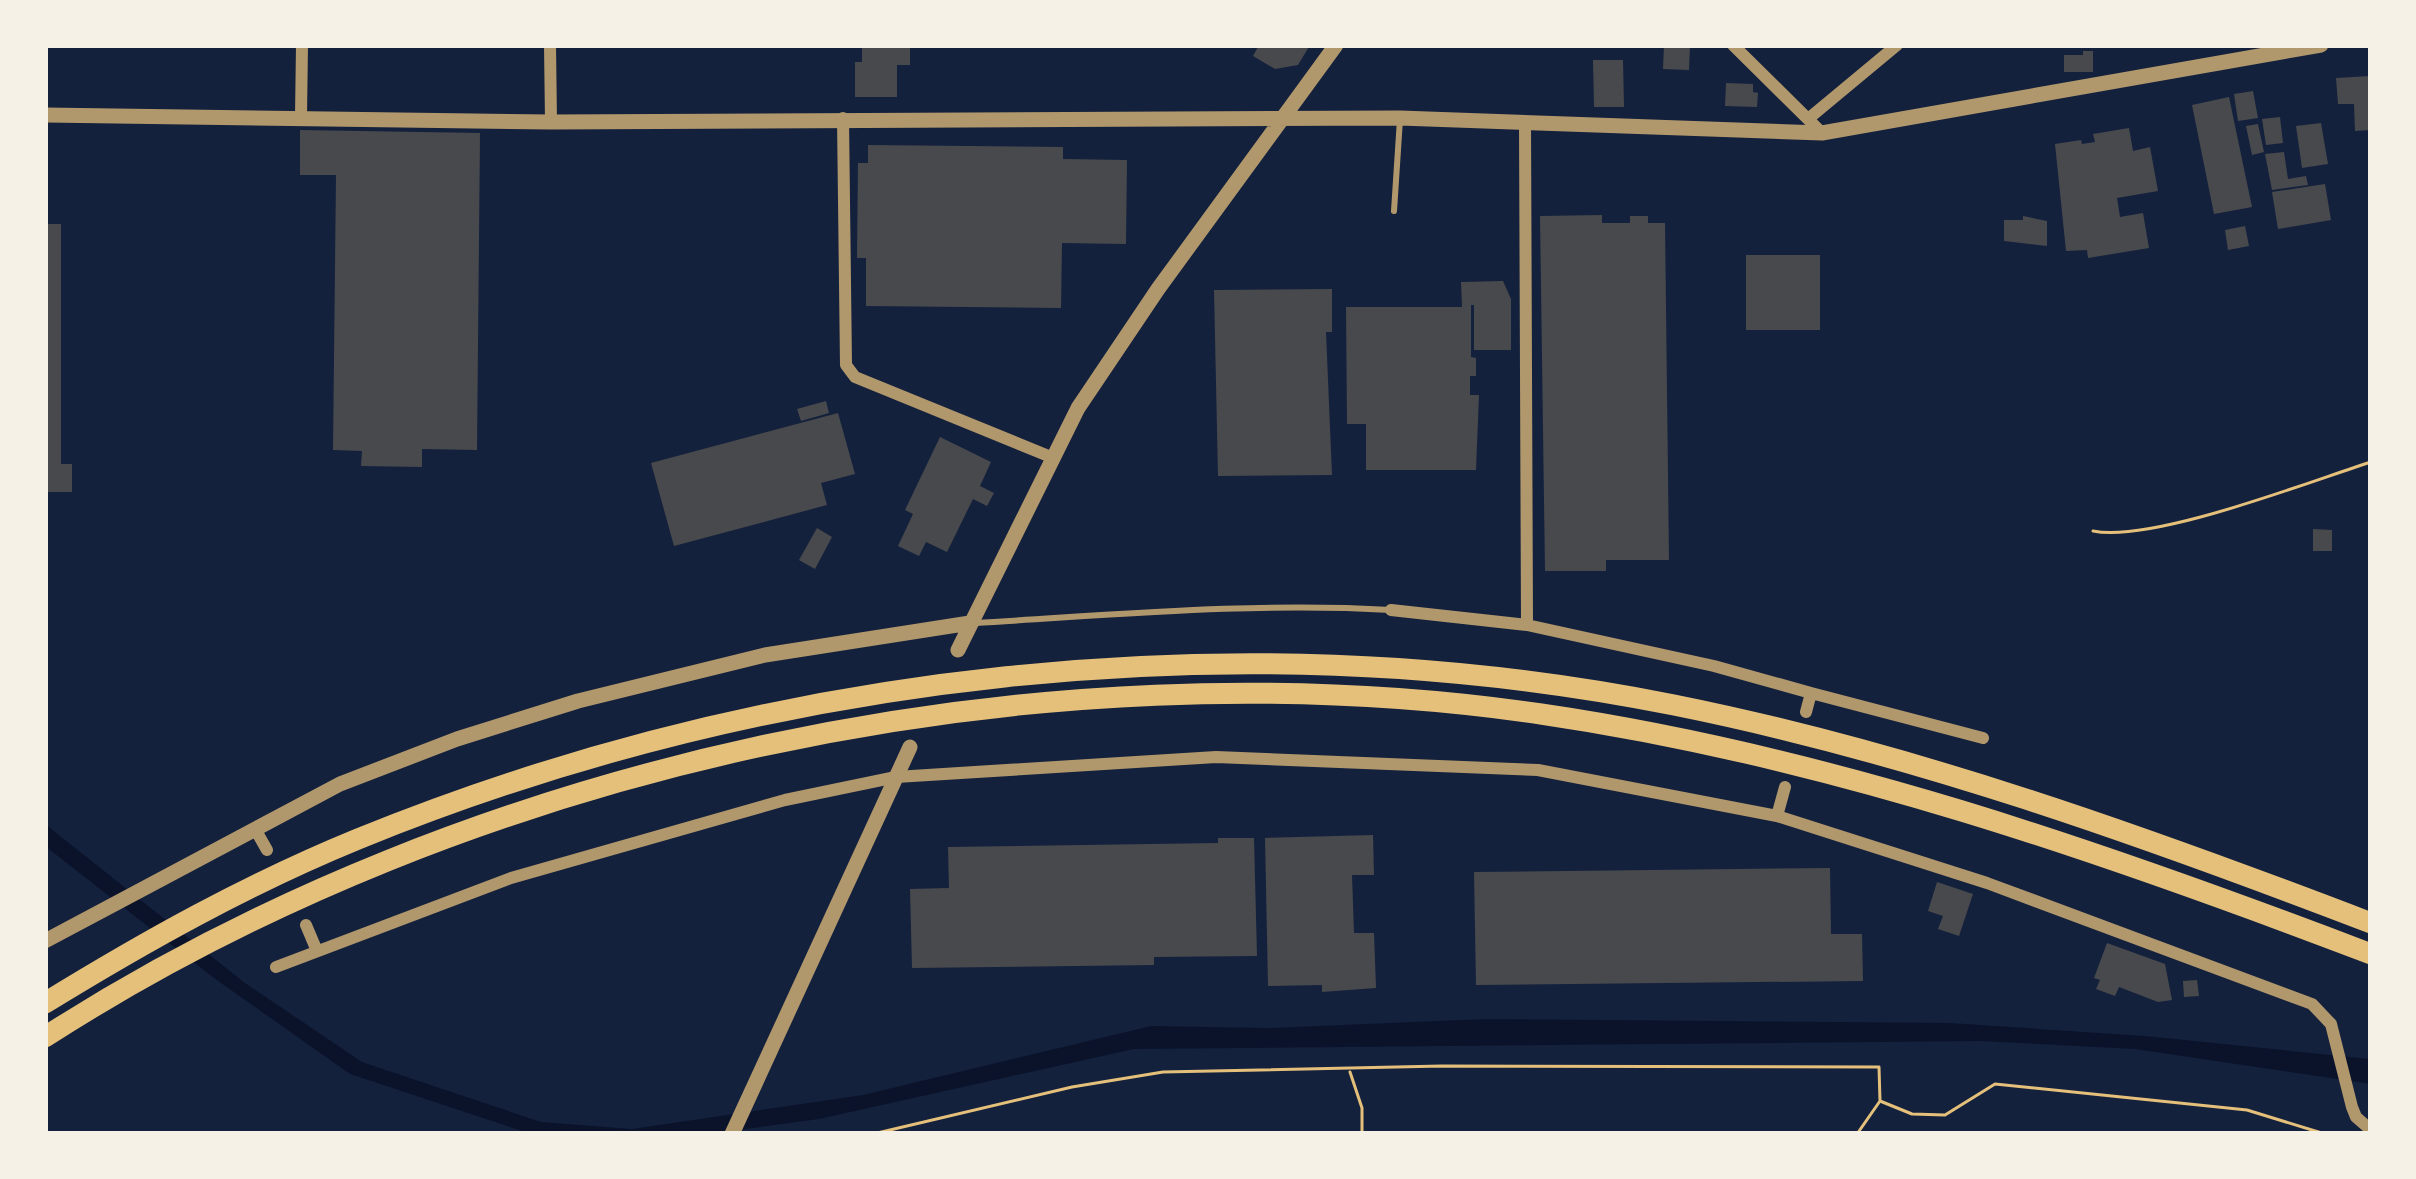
<svg xmlns="http://www.w3.org/2000/svg" width="2416" height="1179" font-family="'Work Sans',sans-serif">
<style>
.water{fill:#0b132b}
.building{fill:#48494c}
.lines{fill:none;stroke-linecap:round;stroke-linejoin:round}
.path{stroke:#e5c07b;stroke-width:3}
.service{stroke:#b1986c;stroke-width:6}
.minor{stroke:#b1986c;stroke-width:12}
.tertiary{stroke:#b1986c;stroke-width:15}
.motorway{stroke:#e5c07b;stroke-width:21}
</style>
<rect width="100%" height="100%" fill="#14213d"/>
<path class="water" d="M45,824L245,983L362,1062L541,1122L632,1129L863,1095L1151,1026L1271,1028L1485,1019L1950,1023L2145,1036L2370,1059L2371,1084L2135,1049L1980,1041L1134,1049L819,1119L710,1134H531L350,1074L214,978L45,846Z"/>
<path class="building" d="M862,45H910V65H897V97H855V62H862Z
M1259,45H1310L1298,65L1275,69L1253,56Z
M1664,45H1690L1689,70L1663,69Z
M2083,51H2093V72H2064V55H2083Z
M1593,60H1623L1624,107H1594Z
M2370,76L2371,130L2355,131L2354,104H2338L2336,78Z
M1726,83L1753,84V92L1758,93L1757,107L1725,106Z
M2253,91L2258,118L2238,121L2234,94Z
M2229,97L2252,207L2214,214L2192,105Z
M2280,117L2283,143L2266,145L2262,119Z
M2321,123L2328,164L2302,168L2296,126Z
M2258,124L2264,152L2252,155L2246,126Z
M2129,128L2133,151L2150,147L2158,191L2117,198L2120,217L2143,213L2149,248L2088,258L2087,250L2066,251L2055,144L2081,140L2082,144L2095,142L2093,134Z
M300,130L480,133L477,450L422,449V467L361,466L362,451L333,450L336,175H300Z
M868,145L1063,147V159L1127,160L1126,244L1062,243L1061,308L866,306V258H857L858,163H868Z
M2284,152L2288,179L2306,176L2308,185L2272,190L2265,154Z
M2325,184L2331,220L2278,229L2272,192Z
M1602,215V223H1630V216H1648V223H1665L1669,560H1606V571H1545L1540,216Z
M2023,216L2047,221V246L2004,241V220H2023Z
M45,224H61V464H72V492H45Z
M2245,226L2249,246L2228,250L2225,230Z
M1746,255H1820V330H1746Z
M1503,281L1511,299V350H1474V305H1471V357L1476,358V376H1470V395H1479L1476,470H1366V424H1347L1346,307H1462L1461,282Z
M1332,289V332H1326L1332,475L1218,476L1214,290Z
M826,401L829,413L801,421L797,409Z
M838,413L855,474L821,483L827,505L674,546L651,463Z
M940,437L991,462L980,486L994,493L987,506L973,499L947,552L926,542L919,556L898,546L913,514L905,510Z
M817,528L832,537L815,569L799,560Z
M2313,529L2332,530V551H2313Z
M1373,835L1374,875H1352L1354,933H1374L1376,988L1322,992V985L1268,986L1265,838Z
M1218,838H1254L1257,956L1154,957V965L912,968L910,889L949,888L948,847L1218,843Z
M1830,868L1831,934H1862L1863,981L1476,985L1474,872Z
M1937,882L1973,894L1959,936L1938,929L1943,916L1928,911Z
M2107,943L2165,964L2172,1000L2158,1002L2119,987L2115,996L2096,989L2100,980L2094,978Z
M2197,980L2199,996L2184,997L2183,981Z"/>
<g class="lines">
<path class="path" d="M2093,531C2152,543 2308,482 2371,462
M1350,1072L1362,1108V1134
M873,1134L1072,1087L1163,1072L1442,1066L1879,1067L1880,1101
M1857,1134L1880,1101L1912,1114L1945,1115L1995,1084L2247,1110L2325,1134"/>
<path class="service" d="M1394,211L1400,119
M975,623C1115,615 1251,602 1391,610"/>
<path class="minor" d="M550,45L551,122
M1733,45L1822,133
M301,116L302,45
M843,118L846,365L855,377L1051,457
M1808,119L1897,45
M1525,122L1527,625
M1391,610L1527,625L1714,666L1811,693L1806,712
M1811,693L1983,738
M1777,816L1785,787
M255,829L267,850
M306,925L317,951
M276,967L511,878L785,800L896,777L1216,757L1538,770L1777,816L1987,883L2312,1004L2331,1024L2352,1107L2356,1117L2371,1130"/>
<path class="tertiary" d="M45,115L551,122L1400,118L1822,133L2321,45
M958,650L1078,408L1158,289L1336,45
M45,941L340,784L457,739L578,701L765,655L970,623
M732,1134L910,747"/>
<path class="motorway" d="M45,1003C146,941 248,884 358,839C768,672 1238,618 1674,705C1913,753 2144,836 2371,923
M45,1037C470,763 1040,641 1541,714C1828,756 2101,851 2371,954"/>
</g>
<rect width="2416" height="1179" fill="none" stroke="#f6f1e7" stroke-width="96"/>
</svg>
